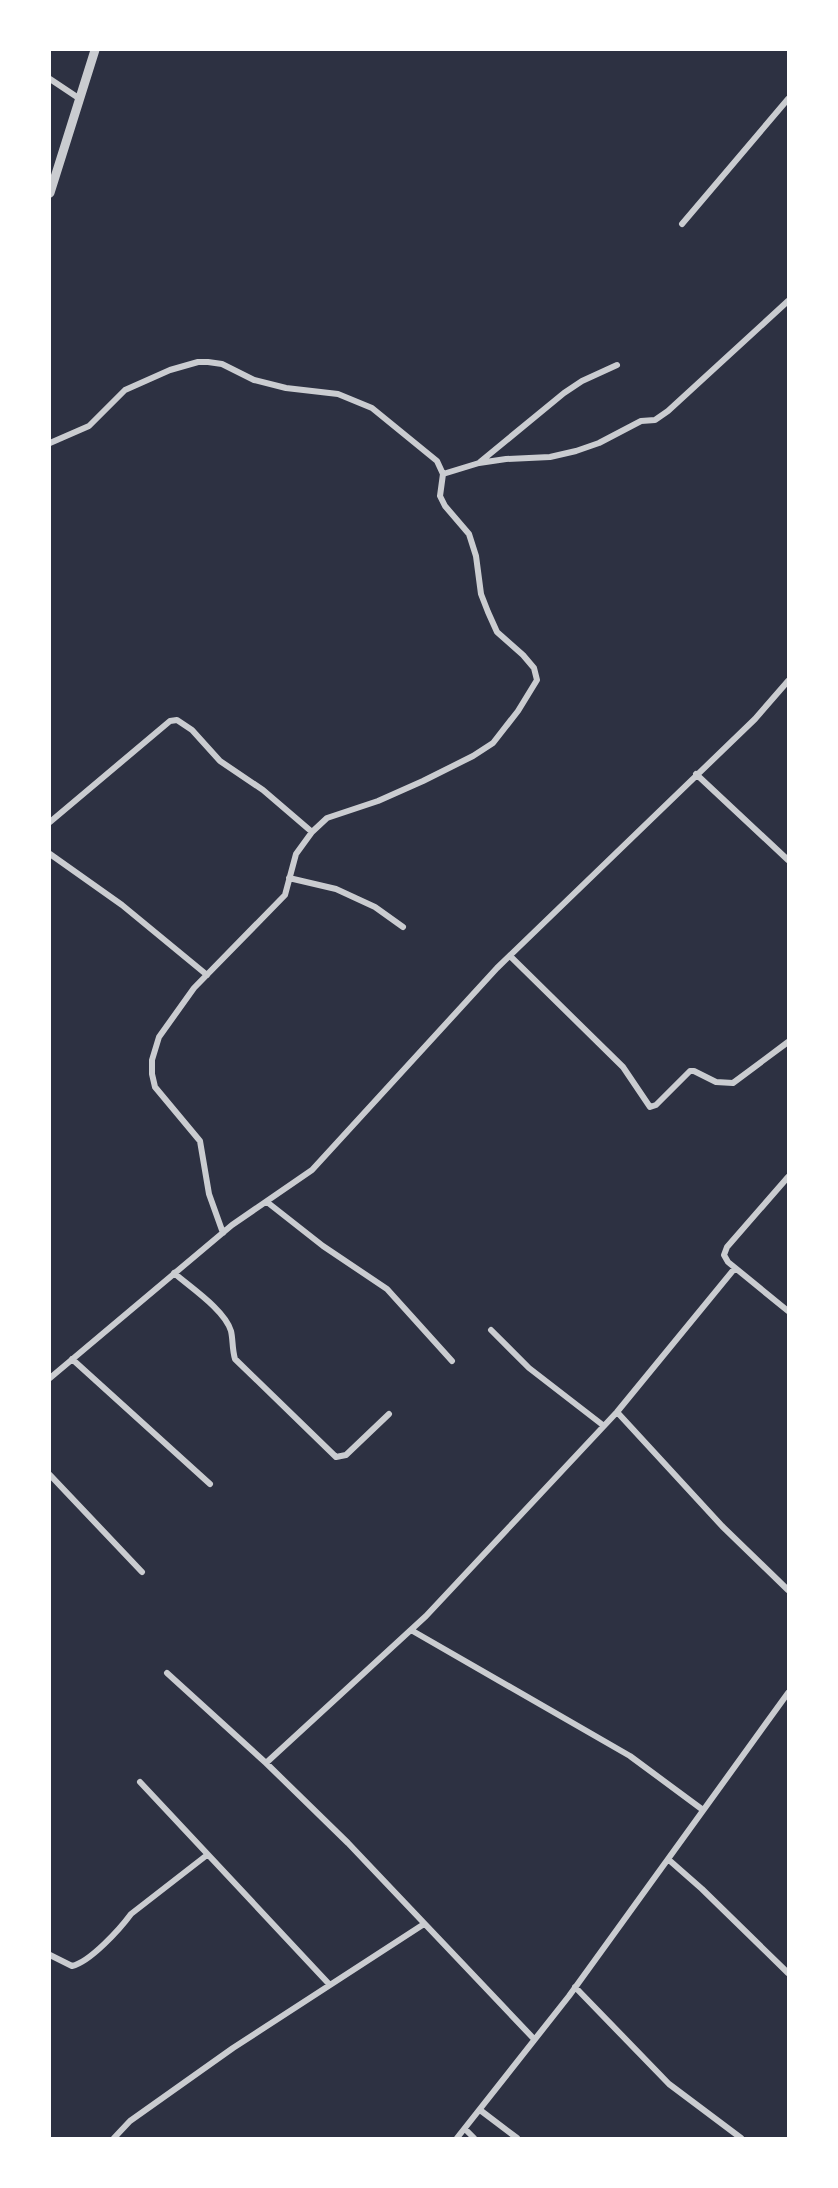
<svg xmlns="http://www.w3.org/2000/svg" width="838" height="2188" font-family="Barlow,sans-serif">
<style>
.lines{fill:none;stroke-linecap:round;stroke-linejoin:round}
.minor{stroke:#caccd0;stroke-width:6}
.tertiary{stroke:#caccd0;stroke-width:9}
</style>
<rect width="100%" height="100%" fill="#2d3142"/>
<g class="lines">
<path class="minor" d="M50,79L80,99
M682,224L788,99
M50,443L89,426L125,390L170,370L198,362H208L222,364L254,380L286,388L338,394L372,408L437,461L443,474L440,496L445,506L469,534L476,556L481,594L488,612L497,632L523,655L534,668L537,680L518,711L493,743L473,756L423,781L378,801L327,818L312,832L296,854L285,895L194,988L159,1037L152,1060V1074L155,1087L200,1141L209,1194L223,1233
M480,462L564,393L582,381L617,365
M443,474L479,463L506,459L550,457L576,451L599,443L641,421L655,420L668,411L788,301
M696,774L788,860
M50,822L170,721L177,720L192,730L220,761L263,790L312,832
M50,854L122,905L207,975
M289,878L336,889L375,907L403,927
M510,956L623,1067L650,1107L656,1105L690,1071H694L716,1082L733,1083L788,1042
M788,1177L727,1247L724,1255L728,1262L788,1311
M267,1202L323,1246L387,1289L452,1361
M174,1273C190,1287 225,1310 231,1331C233,1339 232,1349 235,1359L336,1457L346,1455L389,1414
M491,1330L529,1368L604,1426
M72,1359L210,1484
M50,1378L232,1225L312,1170L497,968L755,719L788,681
M617,1412L722,1526L788,1590
M50,1475L142,1572
M411,1630L630,1756L703,1810
M167,1673L266,1763L348,1843L534,2039
M266,1763L426,1616L617,1412L735,1268
M140,1782L329,1984
M669,1860L702,1889L788,1973
M50,1955L72,1966C90,1962 120,1929 131,1914L207,1855
M575,1987L669,2084L741,2138
M480,2110L517,2138
M465,2129L474,2138
M114,2138L130,2121L233,2048L424,1924
M457,2138L569,1996L788,1693"/>
<path class="tertiary" d="M50,193L95,50"/>
</g>
<rect width="838" height="2188" fill="none" stroke="#ffffff" stroke-width="102"/>
</svg>
